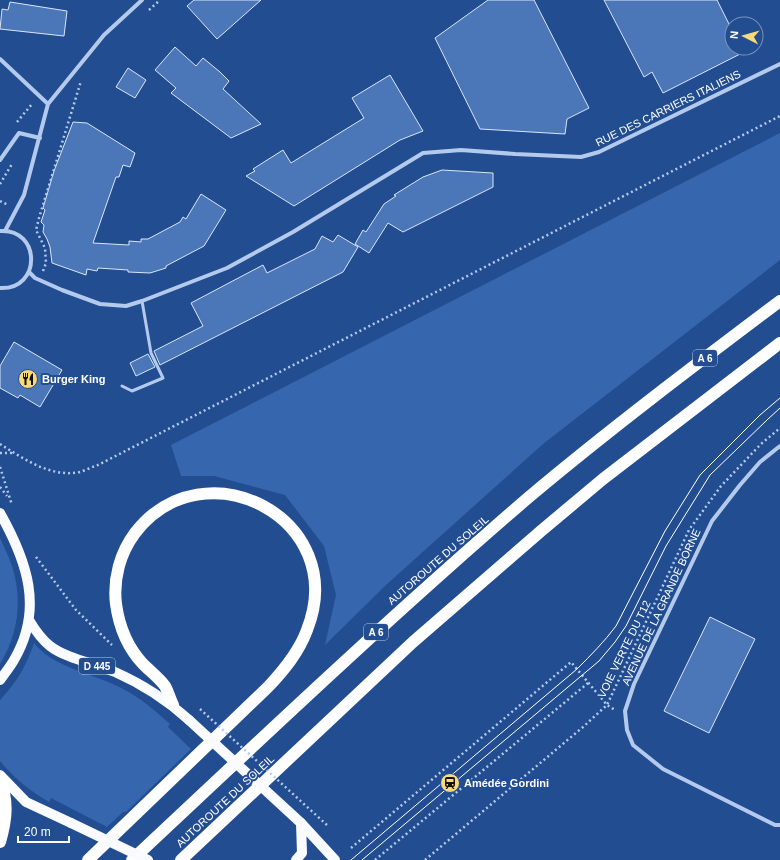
<svg xmlns="http://www.w3.org/2000/svg" width="780" height="860" font-family="Helvetica,sans-serif">
<style>
.green{fill:#3666ae}
.building{fill:#4b76b8;stroke:#d9e6f9}
.lines{fill:none;stroke-linecap:round;stroke-linejoin:round}
.path{stroke:#b4caec;stroke-width:2.5;stroke-dasharray:2 3;stroke-linecap:butt}
.lane{stroke:#b4caec;stroke-width:3}
.street{stroke:#b4caec;stroke-width:4}
.primary{stroke:#f9fbff;stroke-width:10}
.highway{stroke:#fff;stroke-width:12}
.tram{stroke:#fff;stroke-width:1}
.path-bridge{stroke:#b4caec;stroke-width:2.5;stroke-dasharray:2 3;stroke-linecap:butt}
.primary-bridge{stroke:#f9fbff;stroke-width:10}
.labels{text-anchor:middle;dominant-baseline:central;stroke-width:4;stroke-linejoin:round;paint-order:stroke}
.shield{fill:#224d91;stroke:#bdcade;stroke-width:1}
.shield-label{font-size:10px;font-weight:bold;fill:#fff}
.street-label{font-size:11px;fill:#fff;stroke:#224d91}
.poi-label{font-size:11px;font-weight:bold;fill:#fff;stroke:#224d91;text-anchor:start}
</style>
<rect width="100%" height="100%" fill="#224d91"/>
<path class="green" d="M780,133V260L543,444L386,585L325,645L336,595L324,546L285,495L214,476H181L171,445Z
M0,538C4,547 9,557 12,566C23,600 18,635 0,664Z
M34,643C53,668 96,674 123,689C141,698 155,711 170,724L168,727L191,749L126,812H123L107,827L51,798L49,802C30,791 14,778 0,761V700C16,683 27,665 34,643Z"/>
<path class="building" d="M194,0H261L217,39L187,6Z
M488,0H534L589,108L567,119L565,134L480,129L435,38Z
M604,0H717L732,30V48H752L663,93L652,72L644,77Z
M10,2L67,11L64,36L0,29L2,9L8,10Z
M175,47L196,66L203,58L220,72L229,81L223,89L261,124L231,138L171,93L176,88L155,70Z
M128,68L146,80L135,98L116,87Z
M390,75L423,131L400,140L294,206L246,176L255,171L253,169L283,150L291,163L364,118L352,98Z
M73,122L87,123L135,153L130,167L123,165L119,177H116L93,243L129,245V241L141,242V239H148L180,222L183,217L186,219L201,194L226,210L204,246L166,266V268L150,273L128,272V270L98,268L97,271L87,269L86,275L52,263L50,247L47,239L43,232L44,225L41,222L45,210L43,208L54,171Z
M442,170L493,173V187L403,232L388,223L369,253L355,244L363,230L366,232L384,204L396,196L394,195L423,177Z
M338,235L358,247L343,272L160,365L154,351L203,326L191,303L263,265L267,273L315,249L322,236L333,242Z
M14,342L62,370L40,407L20,395L18,398L0,388V366Z
M148,354L155,367L136,376L130,363Z
M710,617L755,639L709,733L664,711Z"/>
<g class="lines">
<path class="path" d="M149,10L160,0
M17,122L32,104
M0,184L12,164
M0,201L8,205
M43,271L46,263L45,248L36,230L39,218L81,81
M0,444C24,459 51,478 80,472C86,470 92,467 98,465L780,116
M0,453H13
M0,467L12,505
M0,487L7,496
M36,557L76,610L112,645
M351,848L571,662L607,705L615,710
M375,860L588,683
M425,860L583,727L607,705L689,530L721,486L761,444L780,428"/>
<path class="lane" d="M122,386L132,391L163,378L151,353L142,301"/>
<path class="street" d="M0,59L48,104
M0,160L19,133L40,138
M0,231C41,228 42,290 0,288
M5,231L24,195L48,104L104,35L142,0
M29,272L35,278L62,290L100,304L126,306L142,301L227,268L293,232L423,153L461,150L515,154L581,157L599,152L780,64
M780,446L760,462L740,485L712,521L634,684L625,711L627,730L633,745L663,769L775,825H780"/>
<path class="primary" d="M0,513C27,561 44,609 14,660C10,667 5,673 0,680
M29,620C35,630 41,639 50,646C65,658 96,664 115,672C142,684 168,701 189,720
M0,775L26,802L71,823
M301,823L335,860
M296,860L302,853L301,823"/>
<path class="highway" d="M0,777C8,802 7,818 0,842
M88,860L268,687C284,670 299,652 307,630C351,519 204,443 135,533C120,553 113,579 116,604C119,626 128,648 143,664C150,671 159,678 165,686C168,691 170,699 173,705
M132,860C263,737 393,614 529,497C610,429 695,365 780,301
M181,860L413,642L541,531L603,479L780,343"/>
<path class="tram" d="M351,860L577,669C591,655 604,642 616,626L665,531L700,475L760,415L780,398
M362,860L599,661L615,642L626,626L666,546L710,475L767,420L780,408"/>
<path class="path-bridge" d="M200,709L328,826"/>
<path class="primary-bridge" d="M189,720L301,823
M71,823L148,860"/>
</g>
<defs>
<symbol id="restaurant-disc" viewBox="-11 -11 22 22"><circle r="9.5" fill="#f8da76" stroke="#224d91"/><path d="M-5-6h1v4h1v-4h1v4h1v-4h1v5L-1.5 .5V6h-2V.5L-5-1ZM5-6V6H3V1.5H1.5Q1.5-4 5-6Z" fill="#111"/></symbol>
<symbol id="station-disc" viewBox="-11 -11 22 22"><circle r="9.5" fill="#f8da76" stroke="#224d91"/><path d="M-3-6H3Q5-6 5-4V2Q5 4 3 4L4.5 6H3L1.5 4h-3L-3 6H-4.5L-3 4Q-5 4-5 2V-4Q-5-6-3-6ZM-3.5-4v3h7v-3ZM-3.5 1v1.5H-2V1ZM2 1v1.5H3.5V1Z" fill="#111"/></symbol>
</defs>
<g fill-rule="evenodd">
<use href="#restaurant-disc" x="17" y="368" width="22" height="22"/>
<use href="#station-disc" x="439" y="772" width="22" height="22"/>
</g>
<g class="labels">
<g class="shield">
<rect x="693" y="350" width="24" height="16" rx="3"/>
<rect x="364" y="624" width="24" height="16" rx="3"/>
<rect x="79" y="658" width="36" height="16" rx="3"/>
</g>
<g class="shield-label">
<text x="705" y="358">A 6</text>
<text x="376" y="632">A 6</text>
<text x="97" y="666">D 445</text>
</g>
<g class="street-label">
<text transform="translate(668 108) rotate(-26)">RUE DES CARRIERS ITALIENS</text>
<text transform="translate(438 560) rotate(-41)">AUTOROUTE DU SOLEIL</text>
<text transform="translate(661 607) rotate(-65)">AVENUE DE LA GRANDE BORNE</text>
<text transform="translate(624 649) rotate(-64)">VOIE VERTE DU T12</text>
<text transform="translate(225 801) rotate(-43)">AUTOROUTE DU SOLEIL</text>
</g>
<g class="poi-label">
<text x="42" y="379">Burger King</text>
<text x="464" y="783">Amédée Gordini</text>
</g>
</g>
<g transform="translate(744 36) rotate(276)"><circle r="19" fill="#224d91" stroke="#7a94bd"/>
<path d="M0-3L7 15L0 10L-7 15Z" fill="#f8da76"/>
<text y="-6" font-size="11" font-weight="bold" text-anchor="middle" fill="#ffffff">N</text>
</g>
<path d="M18 836v6h51v-6" fill="none" stroke="#ffffff" stroke-width="2"/>
<text x="24" y="836" font-size="12" fill="#ffffff" stroke="#224d91" stroke-width="3" paint-order="stroke">20 m</text>
</svg>
